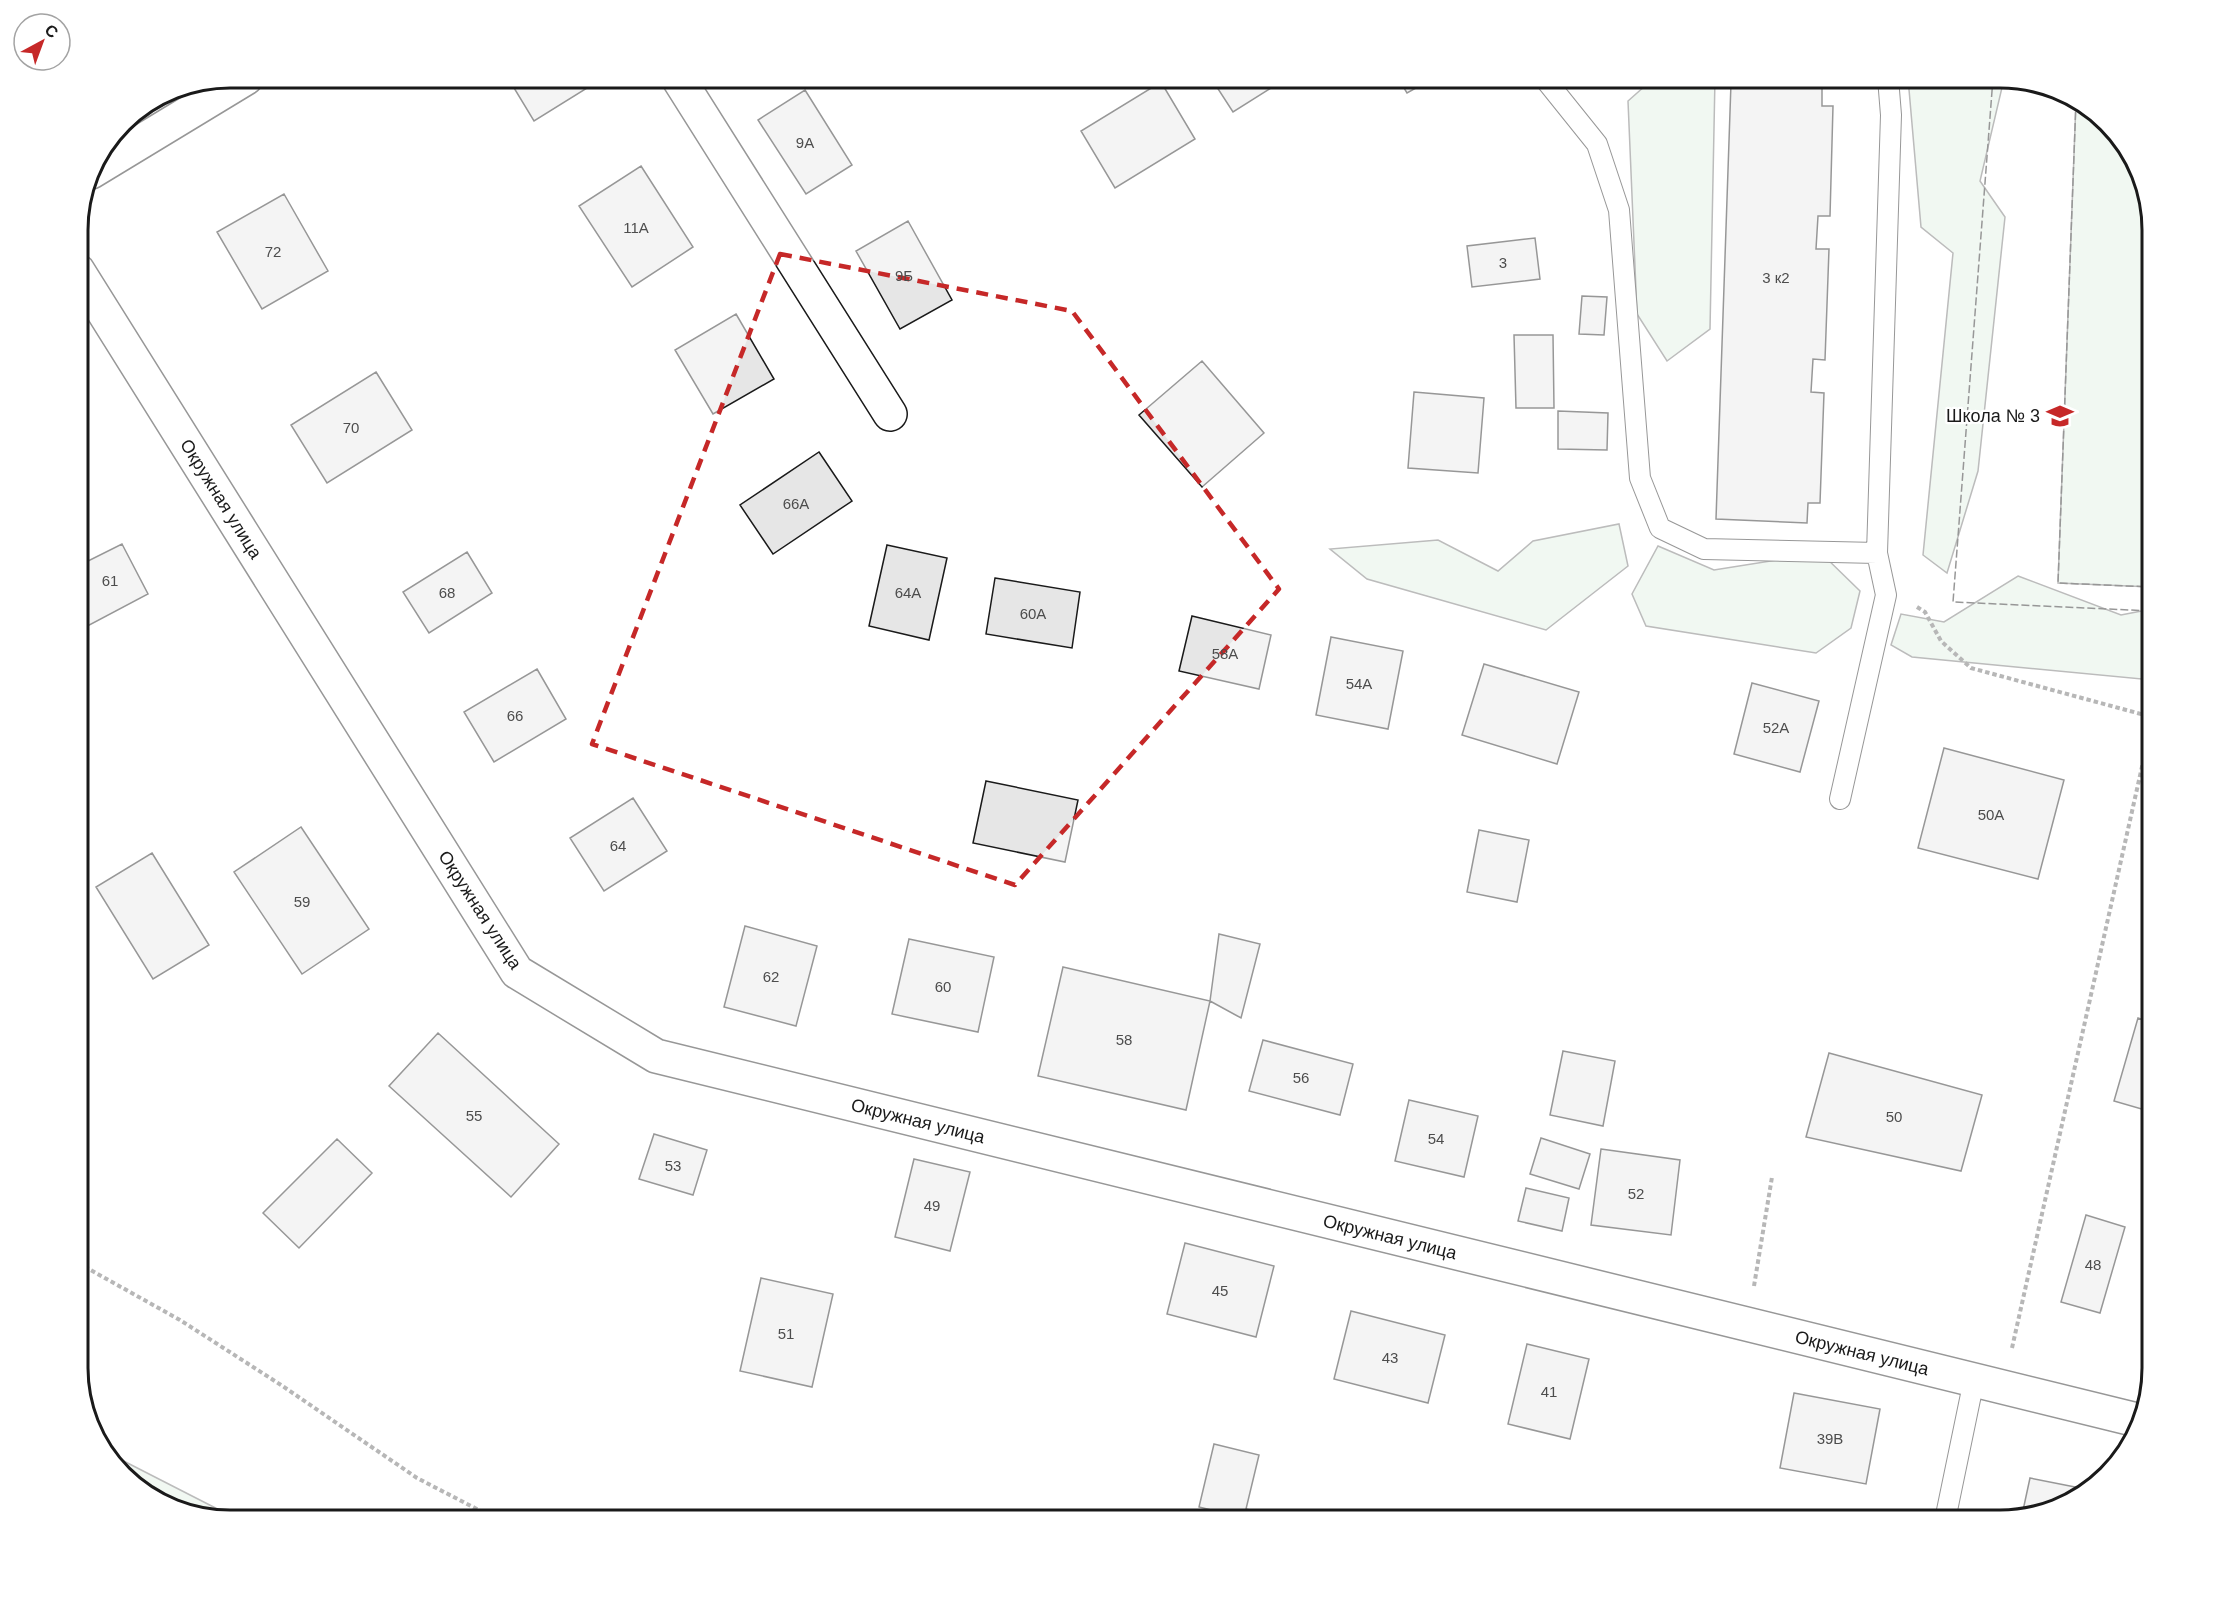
<svg xmlns="http://www.w3.org/2000/svg" width="2230" height="1598" font-family="Helvetica,sans-serif">
<style>
.green{fill:#e0efe3;stroke:#6a6a6a;stroke-width:1.5}
.building{fill:#e6e6e6;stroke:#1a1a1a;stroke-width:1.5}
.lines{fill:none;stroke-linecap:round;stroke-linejoin:round}
.service-casing{stroke:#1a1a1a;stroke-width:22}
.minor-casing{stroke:#1a1a1a;stroke-width:36}
.path{stroke:#5f5f5f;stroke-width:4;stroke-dasharray:4.5 3;stroke-linecap:butt}
.service{stroke:#fff;stroke-width:20}
.minor{stroke:#fff;stroke-width:33}
.fence{stroke:#1a1a1a;stroke-width:1.5;stroke-dasharray:8 3;stroke-linecap:butt}
.marked{fill:none;stroke:#c62828;stroke-width:4.5;stroke-dasharray:12 8;stroke-linejoin:round}
.labels{text-anchor:middle;dominant-baseline:central;stroke-width:4.5;stroke-linejoin:round;paint-order:stroke}
.number-label{font-size:15px;fill:#4d4d4d}
.poi-label{font-size:18px;fill:#1a1a1a;stroke:#fff;text-anchor:end}
.street-label{font-size:18px;fill:#1a1a1a;stroke:#fff}
.rim{fill:none;stroke:#1a1a1a;stroke-width:3}
</style>
<rect width="100%" height="100%" fill="#fff"/>
<path class="green" d="M1654,78H1715L1710,329L1667,361L1637,314L1628,101Z
M1908,78L2004,79L1980,181L2005,217L1978,471L1947,573L1923,555L1953,253L1921,227Z
M2076,101L2092,109L2136,163L2152,230V587L2058,583Z
M1619,524L1628,566L1546,630L1367,579L1330,549L1438,540L1498,571L1533,541Z
M1658,546L1714,570L1821,553L1860,591L1851,628L1816,653L1646,626L1632,594Z
M2018,576L2121,615L2152,609V680L1912,657L1891,645L1901,614L1944,622Z
M106,1452L239,1520L182,1512L138,1489Z"/>
<path class="building" d="M508,78H599L600,80L534,121Z
M1211,78H1287L1233,112Z
M1398,78H1434L1407,93Z
M1161,82L1195,139L1115,188L1081,131Z
M1731,83L1822,86V106H1833L1830,216H1818L1816,249H1829L1825,360L1813,359L1811,392L1824,393L1820,503H1808L1807,523L1716,519Z
M805,90L852,165L806,194L758,120Z
M641,166L693,247L632,287L579,206Z
M284,194L328,271L262,309L217,232Z
M908,221L952,300L900,329L856,251Z
M1535,238L1540,279L1472,287L1467,246Z
M1582,296L1607,297L1604,335L1579,334Z
M736,314L774,379L713,414L675,350Z
M1514,335H1553L1554,408H1516Z
M1202,361L1264,433L1202,487L1139,415Z
M376,372L412,430L327,483L291,425Z
M1414,392L1484,398L1478,473L1408,468Z
M1558,411L1608,413L1607,450L1558,449Z
M819,452L852,501L773,554L740,505Z
M122,544L148,594L78,631V566Z
M887,545L947,558L929,640L869,626Z
M467,552L492,593L429,633L403,592Z
M995,578L1080,592L1072,648L986,634Z
M1192,616L1271,635L1259,689L1179,671Z
M1331,637L1403,651L1388,729L1316,715Z
M1484,664L1579,692L1557,764L1462,735Z
M537,669L566,719L494,762L464,712Z
M1752,683L1819,701L1800,772L1734,754Z
M1944,748L2064,780L2038,879L1918,848Z
M986,781L1078,800L1065,862L973,843Z
M633,798L667,851L604,891L570,838Z
M301,827L369,929L302,974L234,872Z
M1479,830L1529,840L1517,902L1467,892Z
M152,853L209,945L153,979L96,887Z
M745,926L817,946L796,1026L724,1007Z
M1219,934L1260,944L1241,1018L1210,1001Z
M909,939L994,957L978,1032L892,1014Z
M1063,967L1210,1001L1186,1110L1038,1076Z
M2138,1018L2152,1023V1112L2114,1101Z
M438,1033L559,1144L511,1197L389,1086Z
M1263,1040L1353,1064L1340,1115L1249,1091Z
M1563,1051L1615,1061L1603,1126L1550,1115Z
M1829,1053L1982,1095L1961,1171L1806,1137Z
M1409,1100L1478,1116L1464,1177L1395,1161Z
M654,1134L707,1150L693,1195L639,1179Z
M1541,1138L1590,1154L1579,1189L1530,1174Z
M337,1139L372,1173L299,1248L263,1213Z
M1601,1149L1680,1160L1671,1235L1591,1225Z
M914,1159L970,1172L950,1251L895,1237Z
M1526,1188L1569,1198L1562,1231L1518,1221Z
M2086,1215L2125,1227L2100,1313L2061,1302Z
M1185,1243L1274,1266L1256,1337L1167,1314Z
M761,1278L833,1294L812,1387L740,1371Z
M1351,1311L1445,1335L1428,1403L1334,1379Z
M1527,1344L1589,1359L1570,1439L1508,1424Z
M1794,1393L1880,1409L1866,1484L1780,1468Z
M1214,1444L1259,1455L1246,1509L1288,1520H1244V1518L1199,1507Z
M2030,1478L2085,1489L2067,1504L2022,1515Z
M1511,1514L1531,1520H1510Z
M1751,1516L1778,1520H1751Z"/>
<g class="lines">
<defs>
<path id="service" d="M1544,78L1597,144L1619,210L1640,478L1660,528L1704,549L1877,553
M1840,799L1886,595L1877,553L1891,115L1888,78
M1945,1520L1974,1380"/>
<path id="minor" d="M678,78L890,414
M91,172L246,78
M78,271L517,972L656,1056L2141,1421"/>
</defs>
<use href="#service" class="service-casing"/>
<use href="#minor" class="minor-casing"/>
<path class="path" d="M1917,607L1925,612L1941,641L1971,668L2152,717
M78,1263L180,1320L281,1385L417,1478L498,1520
M1754,1286L1772,1177
M2012,1348L2152,722"/>
<use href="#service" class="service"/>
<use href="#minor" class="minor"/>
<path class="fence" d="M1993,78L1953,602L2152,611
M2076,101L2058,583L2152,587"/>
</g>
<path d="M0 0H2230V1598H0ZM780,254L1072,311L1279,589L1015,885L592,744Z" fill="#fff" fill-opacity=".55" fill-rule="evenodd"/>
<path class="marked" d="M780,254L1072,311L1279,589L1015,885L592,744Z"/>
<defs>
<symbol id="school-bare" viewBox="-9 -9 18 18"><path d="M0-5L7-2L0 1L-7-2ZM-4 1L0 2.5L4 1V4Q0 6-4 4Z" fill="#c62828" stroke="#fff" stroke-width="2.5" paint-order="stroke"/></symbol>
</defs>
<g fill-rule="evenodd">
<use href="#school-bare" x="2041" y="397" width="38" height="38"/>
</g>
<g class="labels">
<g class="number-label">
<text x="805" y="142">9А</text>
<text x="636" y="227">11А</text>
<text x="273" y="251">72</text>
<text x="1503" y="262">3</text>
<text x="904" y="275">9Б</text>
<text x="1776" y="277">3 к2</text>
<text x="351" y="427">70</text>
<text x="796" y="503">66А</text>
<text x="110" y="580">61</text>
<text x="447" y="592">68</text>
<text x="908" y="592">64А</text>
<text x="1033" y="613">60А</text>
<text x="1225" y="653">58А</text>
<text x="1359" y="683">54А</text>
<text x="515" y="715">66</text>
<text x="1776" y="727">52А</text>
<text x="1991" y="814">50А</text>
<text x="618" y="845">64</text>
<text x="302" y="901">59</text>
<text x="771" y="976">62</text>
<text x="943" y="986">60</text>
<text x="1124" y="1039">58</text>
<text x="1301" y="1077">56</text>
<text x="474" y="1115">55</text>
<text x="1894" y="1116">50</text>
<text x="1436" y="1138">54</text>
<text x="673" y="1165">53</text>
<text x="1636" y="1193">52</text>
<text x="932" y="1205">49</text>
<text x="2093" y="1264">48</text>
<text x="1220" y="1290">45</text>
<text x="786" y="1333">51</text>
<text x="1390" y="1357">43</text>
<text x="1549" y="1391">41</text>
<text x="1830" y="1438">39В</text>
</g>
<g class="poi-label">
<text x="2040" y="416">Школа № 3</text>
</g>
<g class="street-label">
<text transform="translate(221 499) rotate(58)">Окружная улица</text>
<text transform="translate(480 910) rotate(57)">Окружная улица</text>
<text transform="translate(918 1121) rotate(14)">Окружная улица</text>
<text transform="translate(1390 1237) rotate(14)">Окружная улица</text>
<text transform="translate(1862 1353) rotate(14)">Окружная улица</text>
</g>
</g>
<path d="M0 0H2230V1598H0ZM230 88H2000A142 142 0 0 1 2142 230V1368A142 142 0 0 1 2000 1510H230A142 142 0 0 1 88 1368V230A142 142 0 0 1 230 88Z" fill="#fff" fill-rule="evenodd"/>
<path class="rim" d="M230 88H2000A142 142 0 0 1 2142 230V1368A142 142 0 0 1 2000 1510H230A142 142 0 0 1 88 1368V230A142 142 0 0 1 230 88Z"/>
<g transform="translate(42 42) rotate(41)"><circle r="28" fill="#ffffff" stroke="#a3a3a3" stroke-width="1.5"/>
<path d="M0-4.5L10 22L0 15L-10 22Z" fill="#c62828"/>
<text y="-9" font-size="16" font-weight="bold" text-anchor="middle" fill="#1a1a1a">С</text>
</g>
</svg>
